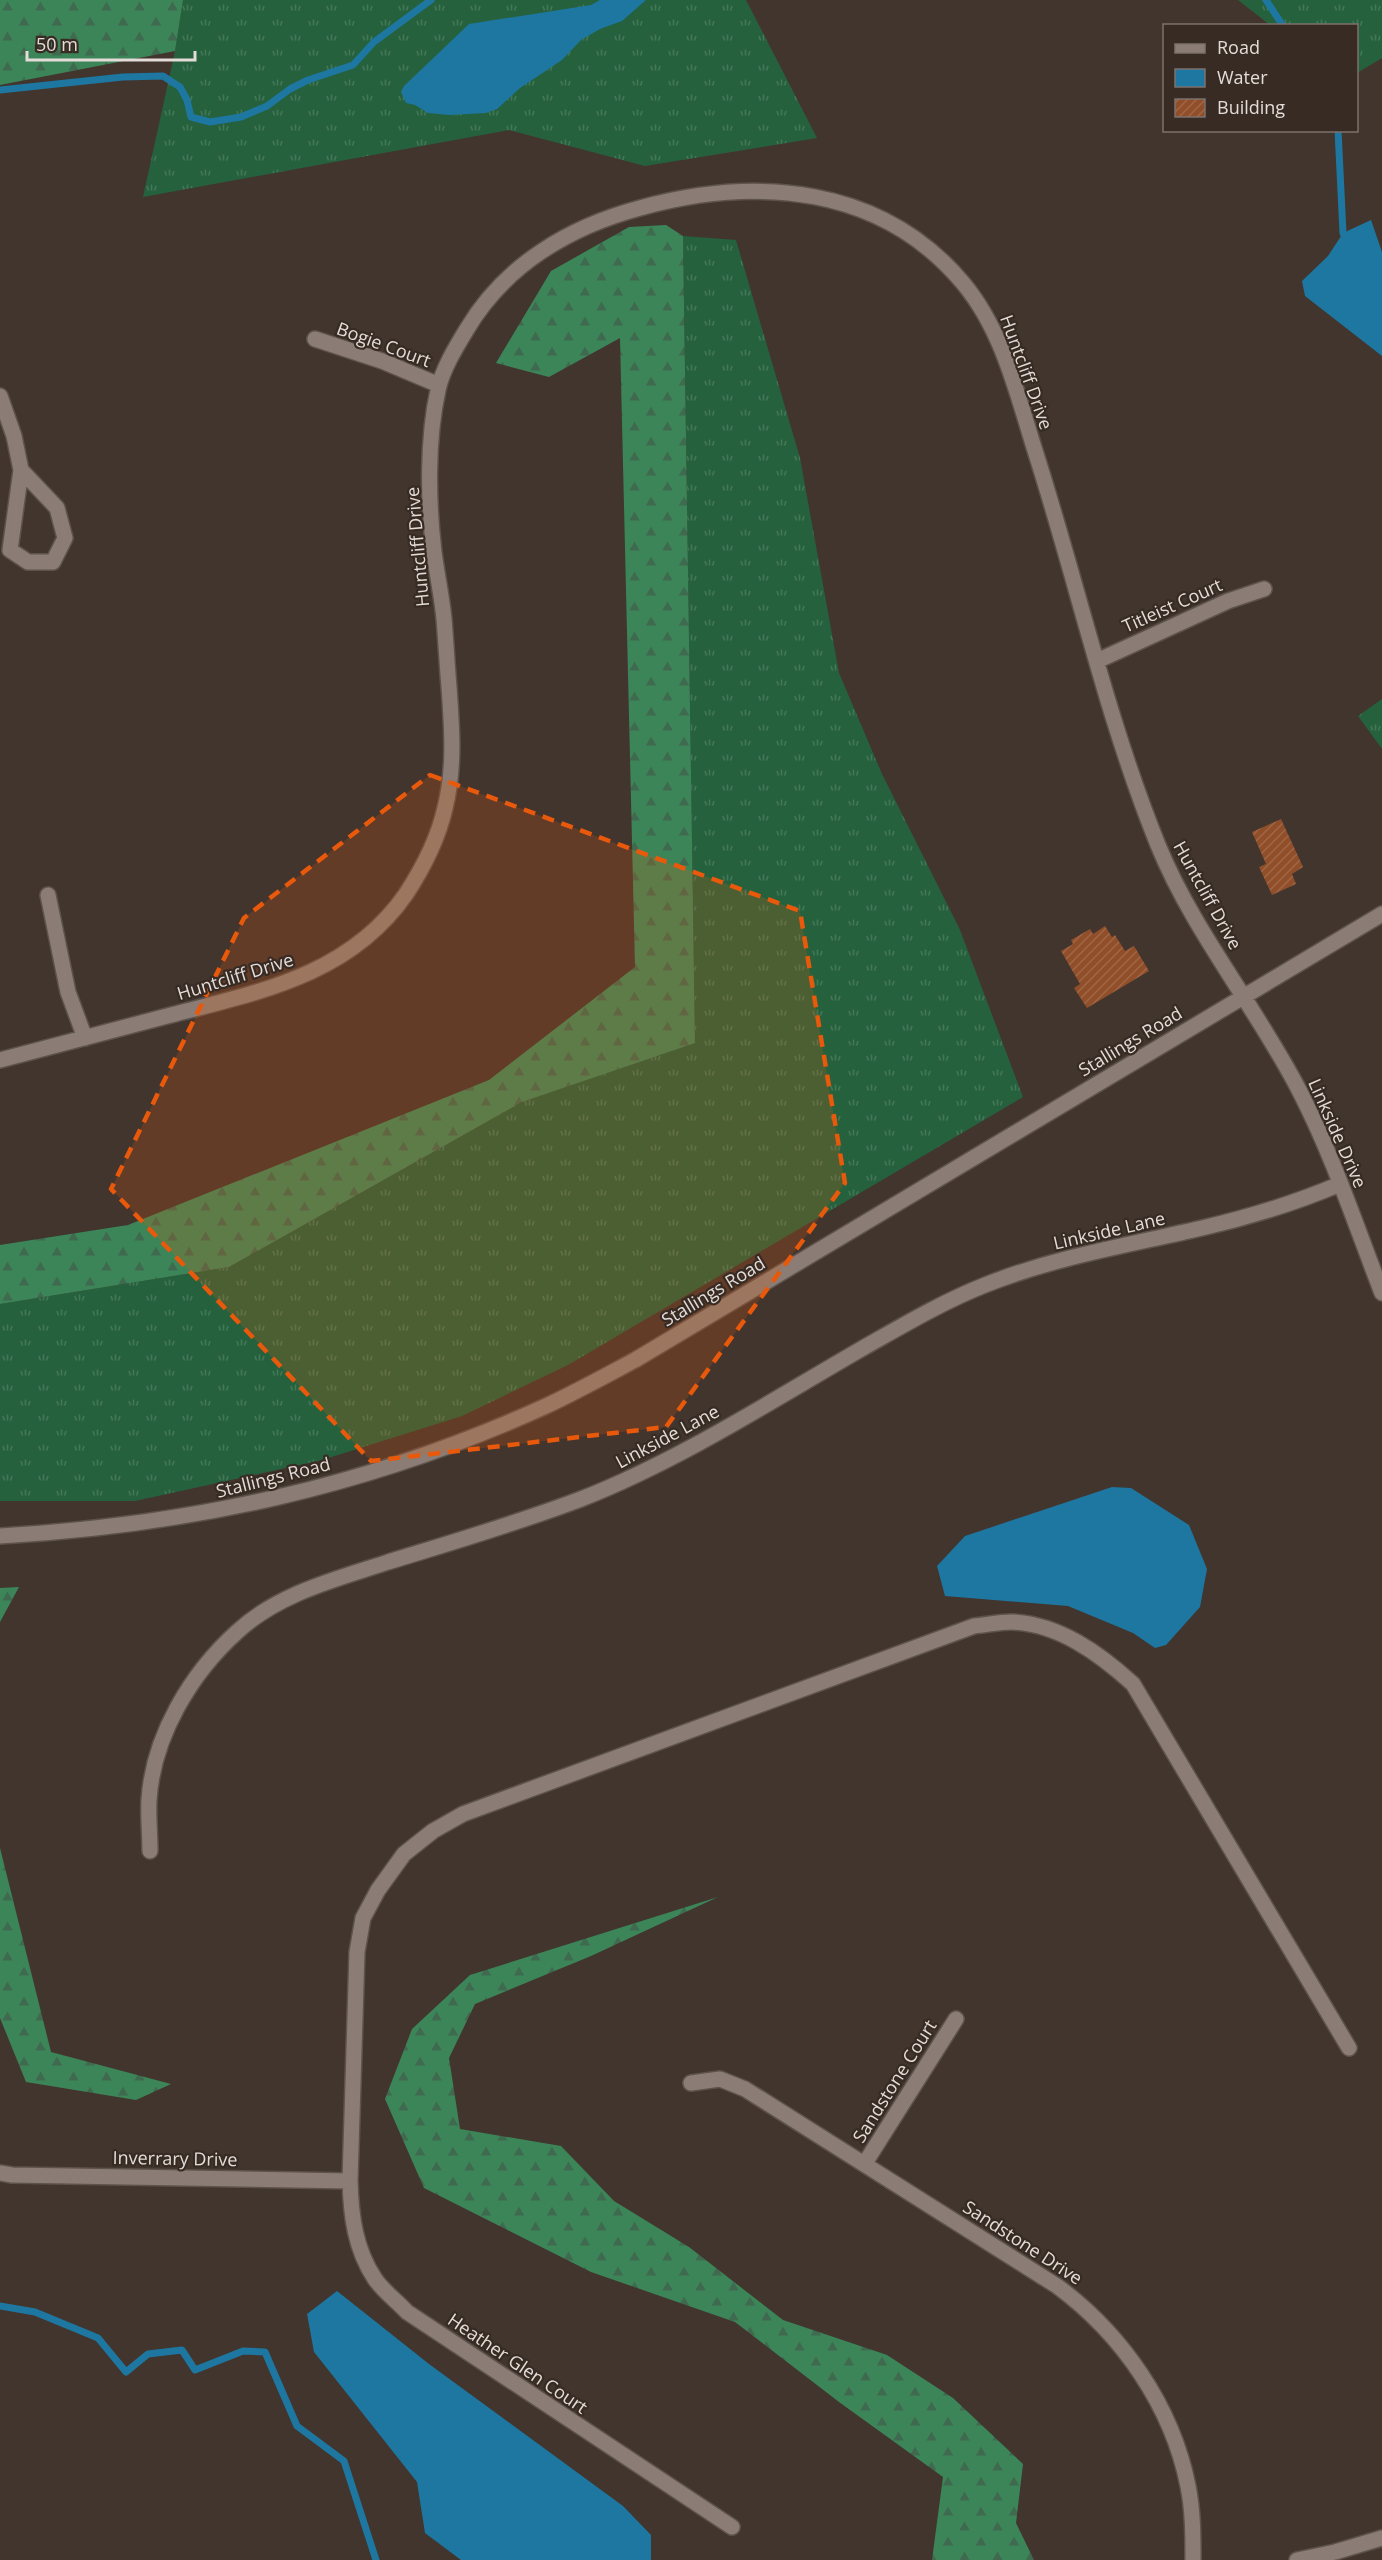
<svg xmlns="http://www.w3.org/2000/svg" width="1382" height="2560" font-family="'Open Sans',sans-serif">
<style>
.grass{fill:url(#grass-tufts)}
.forest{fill:url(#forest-firs)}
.water{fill:#1e77a0}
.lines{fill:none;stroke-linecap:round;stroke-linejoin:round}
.stream{stroke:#1e77a0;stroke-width:7}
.building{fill:url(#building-hatch)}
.minor-casing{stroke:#5d524c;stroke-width:18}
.minor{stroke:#8b7d75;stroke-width:15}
.marked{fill:#e8590c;fill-opacity:0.2;stroke:#e8590c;stroke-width:4.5;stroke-dasharray:12 8;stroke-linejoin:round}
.labels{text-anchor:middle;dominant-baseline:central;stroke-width:4.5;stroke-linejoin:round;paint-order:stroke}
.street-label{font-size:18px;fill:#e4dcd8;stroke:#372b24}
</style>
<defs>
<pattern id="grass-tufts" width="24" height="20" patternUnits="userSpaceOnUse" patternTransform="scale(1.5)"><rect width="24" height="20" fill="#25613d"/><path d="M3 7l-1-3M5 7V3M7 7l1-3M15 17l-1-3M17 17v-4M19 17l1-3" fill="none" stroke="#447758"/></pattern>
<pattern id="forest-firs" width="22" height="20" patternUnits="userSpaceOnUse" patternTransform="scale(1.5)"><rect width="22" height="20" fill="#3c8558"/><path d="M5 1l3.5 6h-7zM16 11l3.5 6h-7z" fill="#3f6a4f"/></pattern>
<pattern id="building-hatch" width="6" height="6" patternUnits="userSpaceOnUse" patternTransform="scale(1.5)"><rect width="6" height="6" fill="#904e29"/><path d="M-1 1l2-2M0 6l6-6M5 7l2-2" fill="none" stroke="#9f6747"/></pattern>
</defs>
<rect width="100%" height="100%" fill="#41352e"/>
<path class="grass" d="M183,0H746L817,138L645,166L509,130L143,197L175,51Z
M1238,0H1382V58L1357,73L1356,26L1270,25Z
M683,236L736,240L800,458L839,673L882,774L960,930L1023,1097L568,1365L462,1416L322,1460L135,1501H0V1304L229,1267L522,1102L695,1042Z
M1382,699V749L1358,716Z"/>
<path class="forest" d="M0,0H183L175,51L0,85Z
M666,225L683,236L695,1043L522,1102L229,1267L0,1304V1245L128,1225L489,1080L635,967L620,338L549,377L496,363L551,271L629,227Z
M19,1587L0,1622V1588Z
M0,1848L51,2052L171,2084L136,2100L26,2082L0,2018Z
M718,1897L591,1956L475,2004L449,2058L460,2129L561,2146L614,2201L689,2247L783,2320L887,2355L953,2398L1023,2464L1016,2523L1034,2560H932L943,2477L839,2402L735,2322L591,2272L424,2188L385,2099L412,2029L470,1975Z"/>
<path class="water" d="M600,0H646L622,21L600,29L581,40L562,60L520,88L497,109L486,113L449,115L428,113L415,105L406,103L401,92L404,86L469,24L591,5Z
M1371,220L1382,252V356L1305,296L1302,281L1328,256L1343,233Z
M1112,1487L1131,1488L1189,1525L1207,1569L1200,1607L1166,1645L1155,1648L1133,1633L1068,1606L945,1596L937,1566L965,1536Z
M337,2291L429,2364L623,2506L651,2535V2560H461L425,2533L417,2482L314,2352L307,2314Z"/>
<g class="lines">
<path class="stream" d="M1266,0L1283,26
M0,90L123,77L163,76L180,87L187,100L191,117L210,122L241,117L267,106L290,89L308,80L353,65L374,42L431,0
M1338,130L1343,233
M0,2306L35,2312L98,2338L126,2372L148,2354L182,2350L195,2370L243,2351L265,2352L297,2426L344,2461L376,2560"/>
</g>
<path class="building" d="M1281,819L1303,867L1292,874L1296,884L1272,895L1259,867L1266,864L1252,832Z
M1105,926L1112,937L1115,935L1125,951L1134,946L1149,971L1087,1008L1074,988L1080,984L1061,951L1073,944L1071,940L1090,929L1093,934Z"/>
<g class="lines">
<defs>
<path id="minor" d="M315,339L382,361L439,385
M0,396L14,436L21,470L10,550L28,562H53L65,538L57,508L21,470
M1097,661L1228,601L1264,589
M48,895L68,992L85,1038
M0,1060C57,1045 114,1030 171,1015C259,992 350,975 406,894C423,868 438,839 445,808C455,768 452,728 449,687C447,664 446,642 444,619C442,597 437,575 434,552C428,502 427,439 438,390C442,370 456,347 467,329C505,265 569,227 640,208C756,176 881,185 963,283C1004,332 1018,398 1037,457C1078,586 1107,719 1158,845C1194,933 1257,1008 1300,1092C1333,1156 1356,1226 1382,1293
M0,1536C192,1525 370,1486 546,1406C576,1392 605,1376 635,1360L1382,914
M150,1851C150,1834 148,1817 149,1800C153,1736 191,1673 238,1631C279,1593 337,1579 388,1562C453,1542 518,1523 581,1499C680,1460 771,1401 863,1348C902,1326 942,1302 985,1285C1055,1257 1129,1245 1202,1228C1250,1217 1295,1203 1340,1184
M691,2083L720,2079L745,2089L1057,2286C1122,2334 1172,2406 1188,2486C1193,2511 1193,2535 1193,2560
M865,2163L956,2019
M0,2173L12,2175L350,2181
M732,2527L407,2312C397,2301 383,2291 375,2279C355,2249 351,2216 350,2181L357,1952L363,1918L378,1890L404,1854L433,1831L463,1814L974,1626C986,1625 999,1622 1011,1622C1058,1623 1100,1654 1133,1684L1349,2048
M1297,2560L1335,2552L1382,2538"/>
</defs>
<use href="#minor" class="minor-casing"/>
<use href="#minor" class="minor"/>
</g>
<path class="marked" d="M430,775L800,911L845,1183L666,1427L371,1461L111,1189L244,918Z"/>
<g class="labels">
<g class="street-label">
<text transform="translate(384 344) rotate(20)">Bogie Court</text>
<text transform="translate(1027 372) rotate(70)">Huntcliff Drive</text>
<text transform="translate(417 547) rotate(-95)">Huntcliff Drive</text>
<text transform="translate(1172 605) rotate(-24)">Titleist Court</text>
<text transform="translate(1208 895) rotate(61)">Huntcliff Drive</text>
<text transform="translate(235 976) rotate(-17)">Huntcliff Drive</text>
<text transform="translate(1130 1041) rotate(-31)">Stallings Road</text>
<text transform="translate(1338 1133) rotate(66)">Linkside Drive</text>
<text transform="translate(1109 1230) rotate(-13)">Linkside Lane</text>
<text transform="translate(713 1291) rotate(-31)">Stallings Road</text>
<text transform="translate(667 1436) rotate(-28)">Linkside Lane</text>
<text transform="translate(273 1477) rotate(-14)">Stallings Road</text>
<text transform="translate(894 2081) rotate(-58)">Sandstone Court</text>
<text transform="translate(175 2158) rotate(1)">Inverrary Drive</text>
<text transform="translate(1023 2242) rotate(33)">Sandstone Drive</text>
<text transform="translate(518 2363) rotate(34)">Heather Glen Court</text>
</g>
</g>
<rect x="1163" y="24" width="195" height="108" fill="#372b24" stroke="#7c726c" stroke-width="1.5"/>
<rect x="1175" y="44" width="30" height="9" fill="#8b7d75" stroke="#7c726c" stroke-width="1.5"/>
<text x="1217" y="54" font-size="18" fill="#e4dcd8">Road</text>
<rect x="1175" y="69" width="30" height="18" fill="#1e77a0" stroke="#7c726c" stroke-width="1.5"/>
<text x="1217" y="84" font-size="18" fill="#e4dcd8">Water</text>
<rect x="1175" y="99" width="30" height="18" fill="url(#building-hatch)" stroke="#7c726c" stroke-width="1.5"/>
<text x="1217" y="114" font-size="18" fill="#e4dcd8">Building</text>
<path d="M27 51v9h168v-9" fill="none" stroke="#e4dcd8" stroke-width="3"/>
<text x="36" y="51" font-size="18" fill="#e4dcd8" stroke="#372b24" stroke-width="4.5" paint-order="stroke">50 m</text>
</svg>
